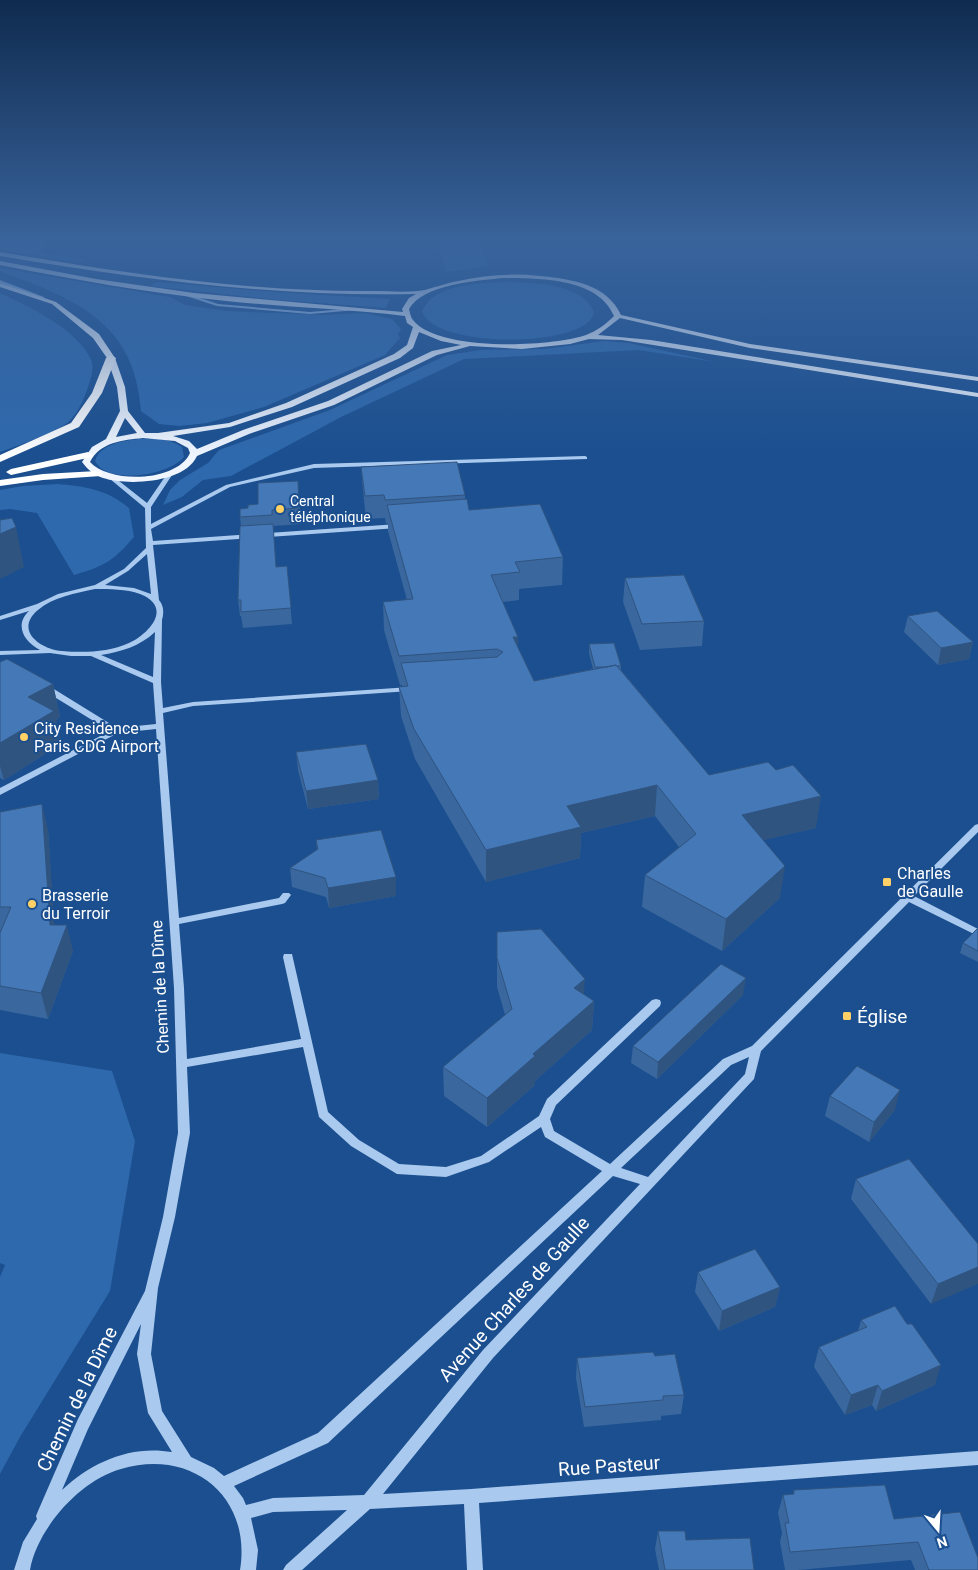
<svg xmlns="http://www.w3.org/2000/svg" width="978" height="1570" font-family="Roboto,sans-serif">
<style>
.green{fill:#2e69ad}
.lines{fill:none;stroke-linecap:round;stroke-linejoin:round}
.minor{fill:#a9c9ee;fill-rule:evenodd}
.major{fill:#f0f6ff;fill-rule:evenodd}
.highway{fill:#fff;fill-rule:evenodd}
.wall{fill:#3a679d}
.shaded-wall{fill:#305480}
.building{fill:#4478b7;stroke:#305480}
.poi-dot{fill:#ffd166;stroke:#1b4f8f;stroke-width:2}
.labels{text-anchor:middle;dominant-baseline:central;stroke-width:4;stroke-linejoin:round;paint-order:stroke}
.far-poi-label{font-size:14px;fill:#fff;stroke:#1b4f8f;text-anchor:start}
.poi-label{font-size:16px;fill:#fff;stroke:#1b4f8f;text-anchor:start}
.street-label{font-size:16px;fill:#fff;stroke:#1b4f8f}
.near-poi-label{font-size:19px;fill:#fff;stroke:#1b4f8f;text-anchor:start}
.near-street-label{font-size:19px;fill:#fff;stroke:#1b4f8f}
</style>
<rect width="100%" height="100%" fill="#1b4f8f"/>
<path class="green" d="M0,237H48L43,245L42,253L86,260L81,262L0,250Z
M436,237H476L488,266L446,272Z
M0,268L170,297L185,305L227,311L323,315L364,313L392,319L401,329L398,334L400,338L385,355L264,407L207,423L180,426L159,424L141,411C135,321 74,299 0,271Z
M157,282L273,292L390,299L386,308L280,300L150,286Z
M507,282C533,283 583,283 594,312C593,315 591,320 588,322C561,346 455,345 429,321C426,319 424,315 422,312C433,283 480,283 507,282Z
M0,293C28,306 79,330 91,360C95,370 90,381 87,390C83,401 77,415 67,423C54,433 17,446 0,452Z
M604,341L629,343L715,362L639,350L464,359L341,417L231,476L203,480L182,497L163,505L170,490L180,480L208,463L219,450L330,410L447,355L481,350L545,349Z
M138,439C153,438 169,438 182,447L184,457C170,475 107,486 95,461C100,444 123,441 138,439Z
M57,484C85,486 108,490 129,508L134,537C113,561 105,566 74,575L37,513L10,509L0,510V490L23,486Z
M0,1053L112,1071L135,1141L110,1291L20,1437L0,1474V1277L5,1265L0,1263Z"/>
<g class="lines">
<path class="minor" d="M0,280L44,297V298L40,299L0,283Z
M185,293L218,304L310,312L357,308L359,309L357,310L310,314L217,306L183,295V294Z
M585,456L587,457V459L314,468L230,487L151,529L153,541L398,524L401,526L398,528L153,545L159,600C164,606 164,613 162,620L161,682L163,708L193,702L410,687L414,689L410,691L193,706L163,713L179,918L279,898L283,893H289L291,895L285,903L282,904L179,924L184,988L187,1059L301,1039L283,957L284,954H292L328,1112L359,1140L399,1164L446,1167L481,1156L539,1116L547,1099L652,1000L656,999L660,1000L661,1003L660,1006L556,1105L550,1119L554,1131L610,1164L723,1059L752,1046L975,825L978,824V832L914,896L978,929V936L909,902L761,1051L754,1079L493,1358L383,1494L471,1489L978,1451V1465L479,1503L483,1570H467L464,1504L370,1509L302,1570H283L286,1565L347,1510L273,1512L251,1518L258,1550L256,1570H240C252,1496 191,1448 121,1469C80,1480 37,1529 30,1570H14L23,1542L37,1519L36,1516L38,1511L78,1419L145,1291L163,1217L178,1133L174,988L156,729L118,733L0,795V788L110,731L43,690L42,688L43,686H49L117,728L156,724L153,683L91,656H71L50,653L0,655V651L40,650C24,642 14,625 29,611L0,620V616L37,604L58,594L95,585L124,569L146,548L145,508L110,479V477H114L147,503L169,471H173L174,472L151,507V524L226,485L314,464ZM147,554L151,594L134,588L105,585L128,571ZM95,589C110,589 126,589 140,594C173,607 150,633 129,643C109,652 84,653 62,651C40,649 14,630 38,610C53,597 76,593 95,589ZM155,632L153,677L101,655C121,652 140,646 155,632ZM303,1047L319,1117L351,1146L397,1174L446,1177L489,1162L541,1127L545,1137L602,1171L318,1433L224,1476L214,1468L191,1457L162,1411L151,1354L158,1288L175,1217L190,1133L187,1067ZM749,1057L745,1074L648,1177L621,1168L731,1065ZM613,1176L640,1184L483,1350L364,1495L273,1498L246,1505L243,1498L234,1486L328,1443ZM141,1324L137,1354L148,1413L172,1452C130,1445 92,1462 62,1490L88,1429Z"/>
<path class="major" d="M0,252C123,273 247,292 372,291C389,291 409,293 425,290C436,287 447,283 458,281C485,275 512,273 540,276C571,279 607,284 621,315L750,344L978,377V381L750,348L620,318L598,335L651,340L978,393V397L622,340L589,339L570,344L522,349L470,346L437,355L334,405L249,434L197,456C185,483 128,486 103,478C94,475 88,470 82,462L92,447L106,439L120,411L117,387L107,358L93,338L52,304L0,287V283L56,302L99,334L115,358L125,387L128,411L145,433H158L229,423L286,403L394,354L407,345L413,327L407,323L405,316C345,309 285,307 226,301C150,293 75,280 0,265V261L96,279L194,293L403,312L402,309L409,298L416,294C275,297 138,279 0,256ZM503,278C540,279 597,277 614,316C606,324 597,331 586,335C551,347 438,352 413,320C411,318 410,313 409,309C424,284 476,281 503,278ZM419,332L441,341L461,345L432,351L328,401L243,430L197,449L189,441L173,436L230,427L292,407L400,358L413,348ZM125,418L137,433L116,437ZM143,438L175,441L188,448L190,453C177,482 110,484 90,462C100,442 123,440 143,438Z"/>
<path class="highway" d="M111,355L116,358L102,393L79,427L0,462V455L71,423L92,393L106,358Z
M88,452L93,455L92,457L11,475L6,472L11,469Z
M97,471L101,472L102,474L101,476L43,480L0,486V480L43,474Z"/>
</g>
<path class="wall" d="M361,467L465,495V500L469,510L563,557L562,585L519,589V600L503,602L518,637V648L534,681L593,669L589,653V644L621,666V670L709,775L816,828L763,840L780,898L722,951L642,907L645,875L679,847L655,816L581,833L580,858L486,882L415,759L401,716L399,687L402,686V685H400L384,630L383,602L407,600L388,531V523L386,524L385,518L366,519L363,490Z
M299,496L301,524L273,526L276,567L287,566L292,624L243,628L241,616H240L238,600L241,526L240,517L248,508L258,504Z
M625,578L704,621L702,646L640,650L623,602Z
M908,616L973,642L969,659L938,665L904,632Z
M0,662L53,684L60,717L56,720L61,744L4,780L0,778Z
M296,752L378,780L379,799L308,809L298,770Z
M0,812L48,829L54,925L73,951L48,1019L0,1010V933L1,932H0Z
M316,840L396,896L329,908L326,897L292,887L290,868L317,850Z
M978,928V962L960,953L963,943Z
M497,932L594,1001L592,1030L535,1081V1085L487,1127L444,1096L443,1067L505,1015L497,987Z
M743,995L657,1079L631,1063L633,1046Z
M830,1096L895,1110L869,1142L825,1116Z
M856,1179L978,1244L931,1304L851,1199Z
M698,1272L780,1287L775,1307L719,1331L695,1292Z
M861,1320L935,1385L876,1411L872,1405L845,1415L814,1367L819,1347L858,1331Z
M655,1356L684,1395L681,1414L661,1416V1420L584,1427L576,1378L577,1358Z
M794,1490L894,1519L978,1570H915L911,1560L798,1570H785L780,1542L782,1533L778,1513L783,1495L793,1494Z
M658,1531L686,1540L754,1570H659L655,1549Z"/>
<path class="shaded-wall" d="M16,527L24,567L0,579V534Z
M513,637H518V666Z
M973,642L969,659L938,665L941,648Z
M53,684L60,717L56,720L61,744L4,780L0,766V743L28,697Z
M378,780L379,799L308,809L306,791Z
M657,785L655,816L581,833L580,858L486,882V850L567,806Z
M821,796L816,828L738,846L742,815Z
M42,804L48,829L56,950L50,925Z
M785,866L780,898L722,951L726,919Z
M396,877V896L329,908L328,888Z
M67,925L73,951L48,1019L41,993Z
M746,978L743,995L657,1079L658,1062Z
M585,979L583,1008L574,988Z
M594,1001L592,1030L535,1081V1085L487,1127V1098L533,1054Z
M900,1090L895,1110L869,1142L874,1122Z
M978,1267V1284L931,1304L938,1284Z
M780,1287L775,1307L719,1331L722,1311Z
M941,1365L935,1385L876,1411L882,1391Z
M878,1385L872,1405L845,1415L851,1395Z"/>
<path class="building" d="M457,462L465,495L385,500L384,495L365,496L361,467Z
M298,481L299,508L272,510V515L240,517V509L248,508V505L258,504V483Z
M467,499L469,510L540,504L563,557L515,562L520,572L491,575L518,637H513L534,681L616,665L709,775L768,762L776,770L793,765L821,796L742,815L785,866L726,919L645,875L696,834L657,785L567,806L581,827L486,850L414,729L399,687L408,686L401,663L497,657L503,652L497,649L399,656L383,602L413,599L387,505Z
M12,518L16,527L0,534V520Z
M273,524L276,567L287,566L291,608L241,612V600H238L240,526Z
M684,575L704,621L642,624L625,578Z
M937,611L973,642L941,648L908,616Z
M614,643L621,666H617L616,665L607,667H595L589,644Z
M7,659L53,684L28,697L54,711L0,743V662Z
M366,744L378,780L306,791L296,752Z
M42,804L50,925H67L41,993L0,986V933L11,907H0V812Z
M381,830L396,877L328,888L325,878L290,868L318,849L316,840Z
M978,928V951L963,943Z
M541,929L585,979L574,988L594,1001L533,1054L535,1056L487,1098L443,1067L512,1009L497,958V932Z
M721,964L746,978L658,1062L633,1046Z
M857,1066L900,1090L874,1122L830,1096Z
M909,1159L978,1244V1267L938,1284L856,1179Z
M755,1249L780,1287L722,1311L698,1272Z
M895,1306L907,1324H912L941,1365L882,1391L878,1385L851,1395L819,1347L867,1327L861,1320Z
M653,1352L655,1356L675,1354L684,1395L663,1396V1400L585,1407L577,1358Z
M885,1485L894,1519L960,1512L978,1558V1570H929L918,1542L790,1552L785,1523H789L783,1495L794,1494V1490Z
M658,1531H685L686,1540L750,1538L754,1570H665Z"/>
<linearGradient id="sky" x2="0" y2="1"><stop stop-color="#0f2b4f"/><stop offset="0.52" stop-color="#39639b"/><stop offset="1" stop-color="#39639b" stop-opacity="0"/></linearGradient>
<rect width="978" height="457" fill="url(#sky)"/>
<g class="poi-dot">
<circle cx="280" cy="509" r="5"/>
<circle cx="24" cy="737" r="5"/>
<rect x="882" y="877" width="10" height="10" rx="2.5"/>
<circle cx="32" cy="904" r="5"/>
<rect x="842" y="1011" width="10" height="10" rx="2.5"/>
</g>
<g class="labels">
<g class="far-poi-label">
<text x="290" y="501">Central<tspan x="290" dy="16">téléphonique</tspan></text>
</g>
<g class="poi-label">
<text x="34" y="728">City Residence<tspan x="34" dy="18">Paris CDG Airport</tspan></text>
<text x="897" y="873">Charles<tspan x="897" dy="18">de Gaulle</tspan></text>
<text x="42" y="895">Brasserie<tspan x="42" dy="18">du Terroir</tspan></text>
</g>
<g class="street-label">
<text transform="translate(160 987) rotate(-93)">Chemin de la Dîme</text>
</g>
<g class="near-poi-label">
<text x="857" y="1016">Église</text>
</g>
<g class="near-street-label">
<text transform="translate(514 1299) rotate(-48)">Avenue Charles de Gaulle</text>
<text transform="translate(77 1399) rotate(-64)">Chemin de la Dîme</text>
<text transform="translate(609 1466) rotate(-4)">Rue Pasteur</text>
</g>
</g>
<g transform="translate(938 1530) rotate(162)" stroke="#1b4f8f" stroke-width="4" paint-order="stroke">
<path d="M0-4L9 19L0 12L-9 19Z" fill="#ffffff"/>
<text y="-8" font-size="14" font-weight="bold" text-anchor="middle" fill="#ffffff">N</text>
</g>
</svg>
